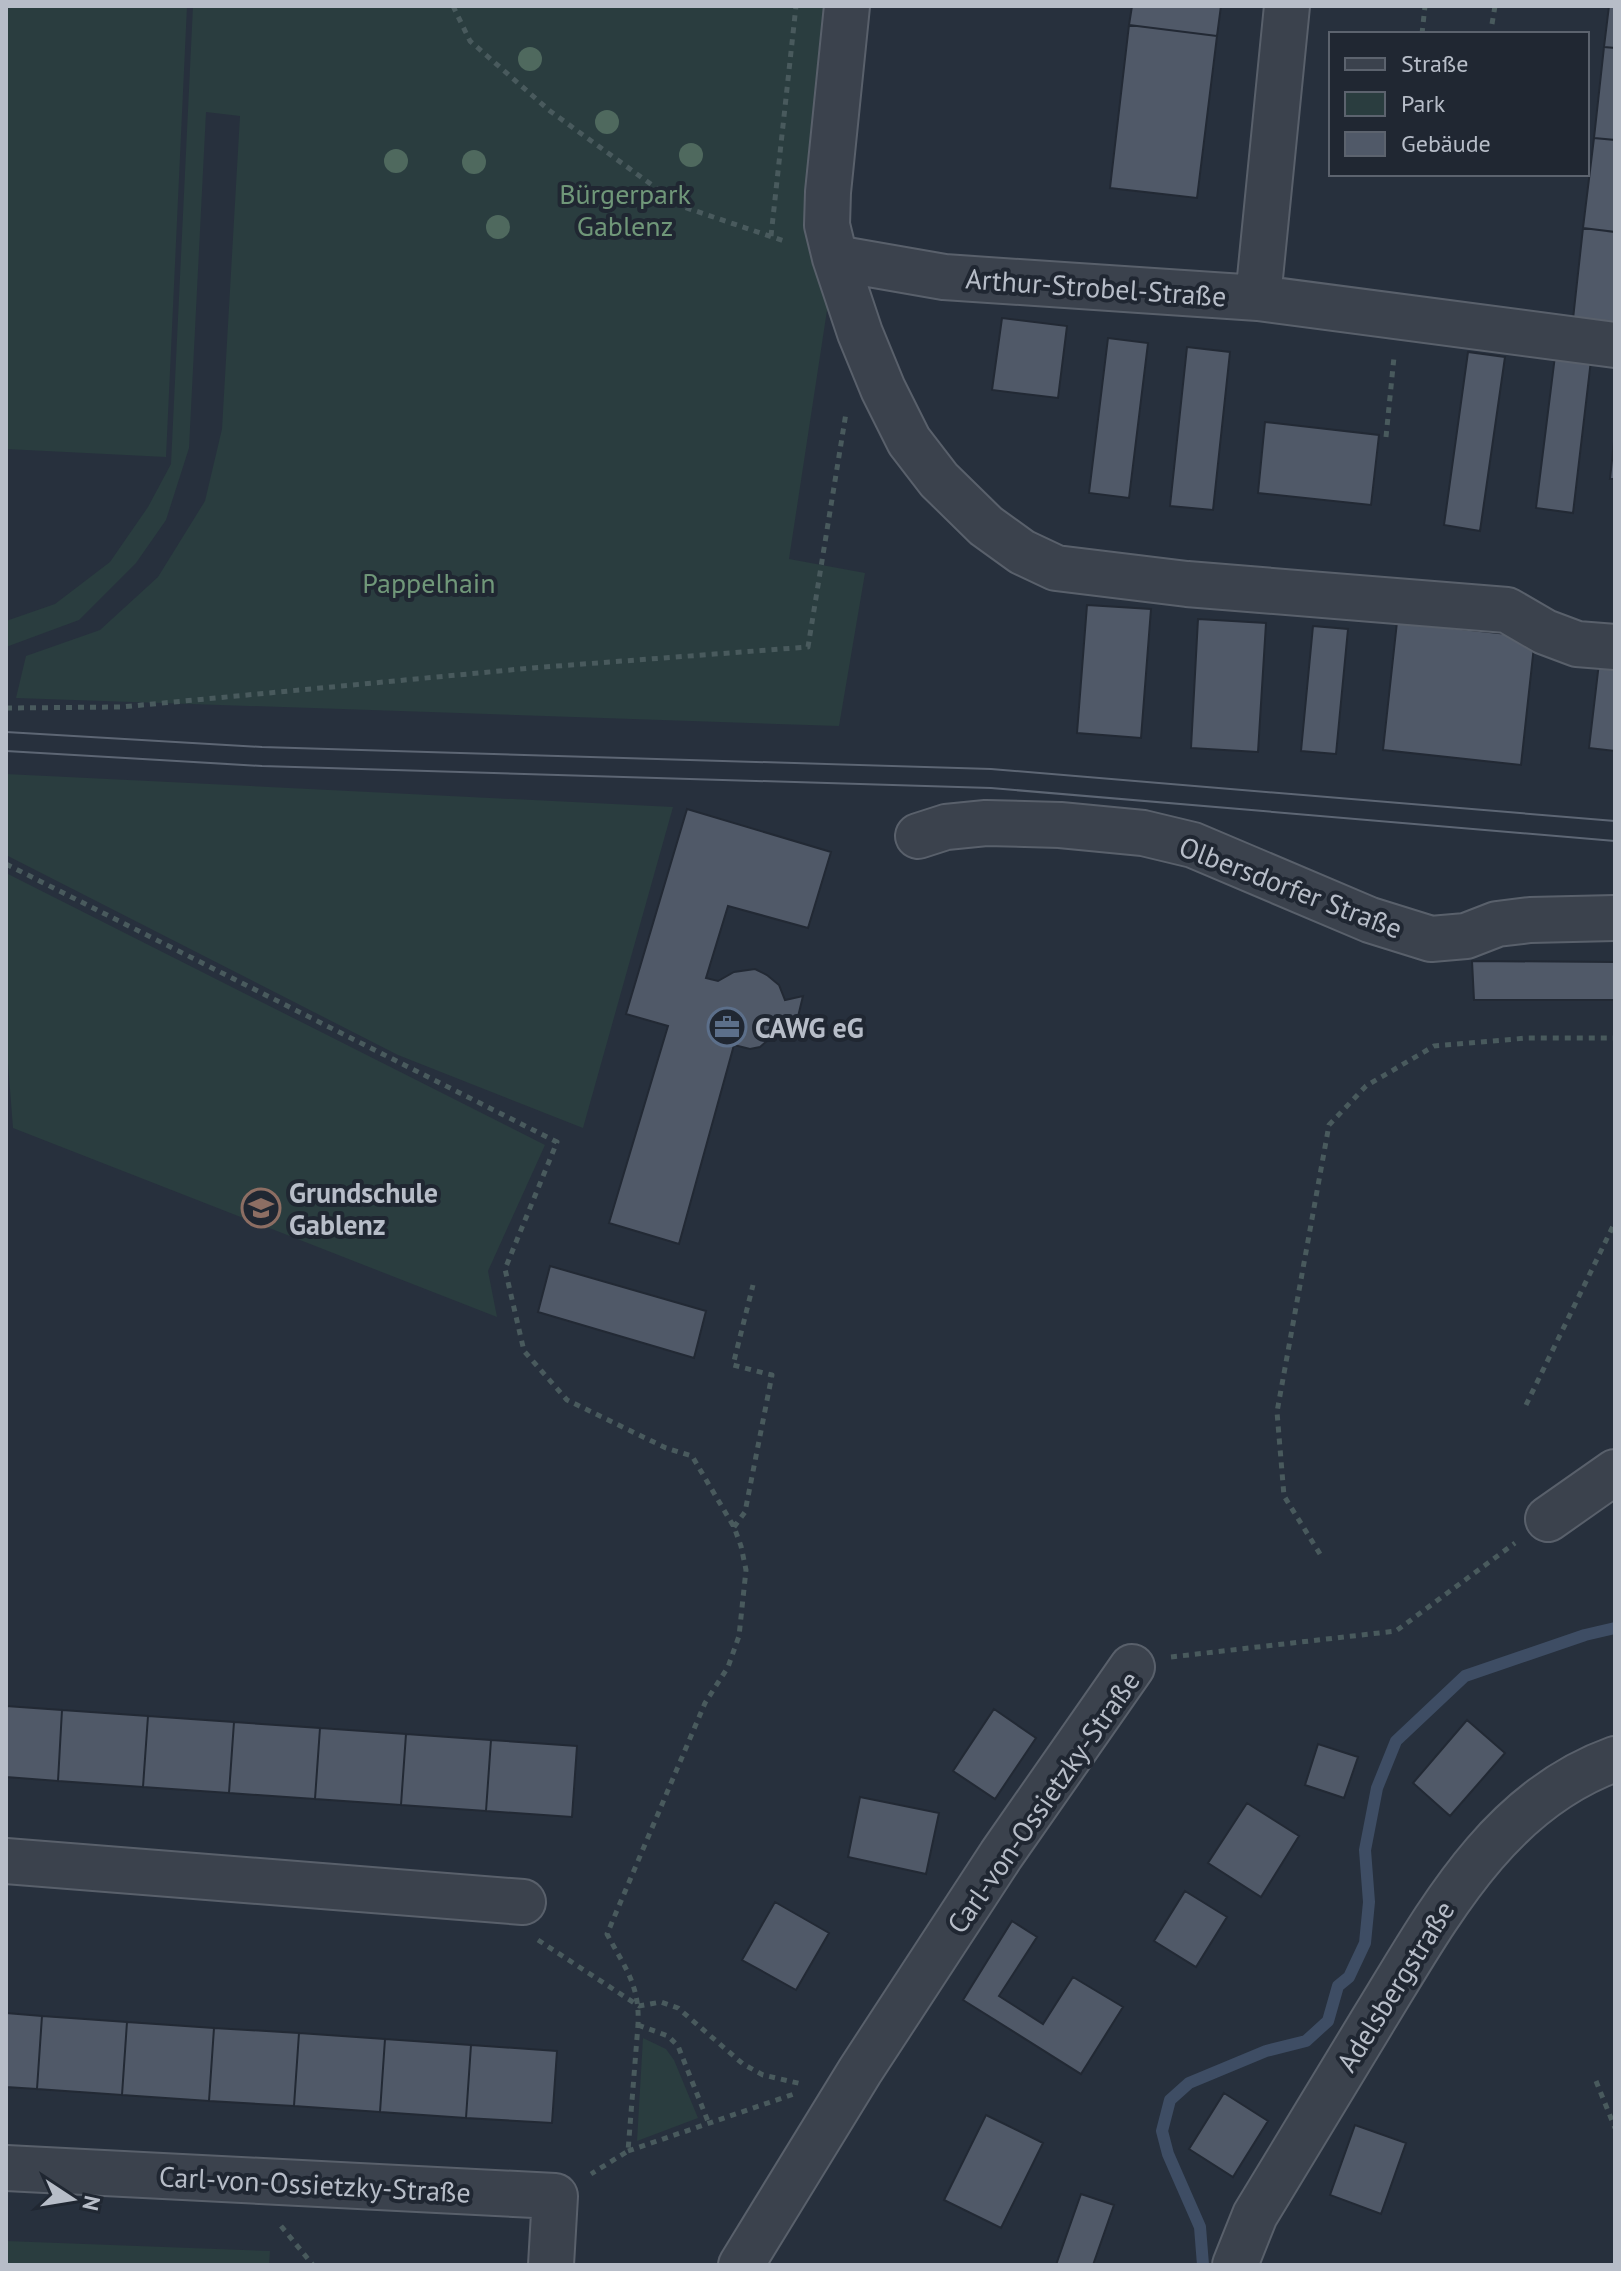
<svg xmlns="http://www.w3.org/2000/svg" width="1621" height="2271" font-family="'PT Sans',sans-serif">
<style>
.green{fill:#2a3d3f}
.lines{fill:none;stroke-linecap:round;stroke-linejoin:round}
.stream{stroke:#3e4d64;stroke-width:12}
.building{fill:#505968;stroke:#222934;stroke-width:2}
.minor-casing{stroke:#59606b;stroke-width:48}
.path{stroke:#495a5d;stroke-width:5;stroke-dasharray:6 6;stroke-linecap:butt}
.minor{stroke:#3b424d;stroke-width:44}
.tram{stroke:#5d6674;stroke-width:2}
.tree{fill:#4f695e}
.labels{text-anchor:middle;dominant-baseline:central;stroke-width:8;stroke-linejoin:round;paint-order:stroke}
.park-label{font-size:28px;fill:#709779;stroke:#202732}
.street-label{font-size:28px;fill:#b7bdc8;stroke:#202732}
.poi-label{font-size:28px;font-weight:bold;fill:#b7bdc8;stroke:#202732;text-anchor:start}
</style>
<rect width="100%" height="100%" fill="#27303d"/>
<path class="green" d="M6,6H187L166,457L6,449Z
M193,6H847L835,258L789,559L865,573L839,726L16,698L26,656L100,630L158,577L205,501L222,429L240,116L206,112L189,448L166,520L136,563L79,620L6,647V621L55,604L110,562L148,507L171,464Z
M6,774L673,807L583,1128L398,1055L6,855Z
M6,873L545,1145L488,1271L497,1317L13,1128L6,1038Z
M643,2038L666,2049L674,2060L698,2118L637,2141Z
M6,2241L270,2251L269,2265H6Z"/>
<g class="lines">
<path class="stream" d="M1203,2265L1200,2227L1168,2154L1162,2131L1170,2100L1189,2083L1266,2051L1306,2041L1328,2021L1338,1986L1349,1977L1365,1943L1369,1902L1365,1850L1377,1788L1396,1741L1465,1676L1585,1635L1615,1628"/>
</g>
<path class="building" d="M1132,6H1221L1217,36L1129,25Z
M1609,6H1615V48L1604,47Z
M1129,25L1217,36L1197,198L1110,188Z
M1604,47L1615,48V140L1594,138Z
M1594,138L1615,140V232L1583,228Z
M1583,228L1615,232V324L1573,319Z
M1002,318L1067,326L1058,398L992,390Z
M1108,338L1148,343L1129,498L1089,493Z
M1187,347L1230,352L1213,510L1170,506Z
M1468,352L1505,357L1480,531L1444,525Z
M1555,356L1591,360L1573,513L1536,508Z
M1265,422L1379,435L1371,505L1258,493Z
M1615,433V479H1610Z
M1087,605L1151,609L1141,738L1077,733Z
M1198,619L1266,623L1258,752L1191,748Z
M1397,622L1535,637L1521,765L1383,750Z
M1313,626L1348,629L1336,754L1301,751Z
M1599,663L1615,664V751L1589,748Z
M687,809L831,852L808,928L728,906L706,978L718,981L734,972L755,969L767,975L779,985L785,1000L803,996L796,1025L783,1027L760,1047L750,1049L734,1045L679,1244L609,1223L668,1026L626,1014Z
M1472,961L1615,962V1000H1474Z
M550,1266L706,1311L694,1358L538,1312Z
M6,1706L62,1710L58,1781L6,1777Z
M994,1709L1036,1738L995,1799L953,1771Z
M62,1710L148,1716L143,1787L58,1781Z
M148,1716L234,1722L229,1793L143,1787Z
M1467,1720L1505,1753L1450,1816L1413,1783Z
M234,1722L320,1728L315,1799L229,1793Z
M320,1728L406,1734L401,1805L315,1799Z
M406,1734L491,1740L486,1811L401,1805Z
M491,1740L577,1746L572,1817L486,1811Z
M1318,1744L1358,1757L1344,1798L1305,1785Z
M860,1797L939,1813L926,1874L848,1857Z
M1247,1803L1299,1836L1261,1897L1208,1863Z
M1185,1891L1227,1917L1196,1967L1154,1941Z
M775,1902L829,1933L796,1990L742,1960Z
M1012,1921L1037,1937L999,1996L1043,2024L1073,1977L1123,2007L1081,2074L963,2000Z
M6,2013L42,2016L37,2089L6,2087Z
M42,2016L127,2022L122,2095L37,2089Z
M127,2022L214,2028L209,2101L122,2095Z
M214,2028L299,2033L294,2106L209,2101Z
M299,2033L385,2039L380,2112L294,2106Z
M385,2039L471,2045L466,2118L380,2112Z
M471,2045L557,2051L552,2123L466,2118Z
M1224,2093L1268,2121L1233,2177L1189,2149Z
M986,2115L1043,2143L1001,2228L944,2200Z
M1355,2125L1406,2143L1381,2214L1330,2195Z
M1081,2194L1114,2205L1093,2265H1056Z"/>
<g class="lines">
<defs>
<path id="minor" d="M847,6L828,192L827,225L835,258L860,333L883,389L909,441L939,480L986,526L1022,552L1056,568L1187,584L1507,610L1545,632L1577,644L1615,647
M835,258L944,277L1258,298L1615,345
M1258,298L1287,6
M918,836L946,827L986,823L1060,825L1143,833L1193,845L1370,920L1431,939L1466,936L1497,924L1530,920L1615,918
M1548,1519L1615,1472
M6,1861L523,1902
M6,2168L555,2196L551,2265
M741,2265L860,2071L1001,1855L1132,1667
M1235,2265L1255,2215C1294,2151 1333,2086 1372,2022C1435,1920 1495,1802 1615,1759"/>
</defs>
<use href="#minor" class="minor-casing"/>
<path class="path" d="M453,6L470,41L550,111L681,206L787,242
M1492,24L1495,6
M1422,34L1425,6
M771,236L796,6
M1386,437L1394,357
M6,708L121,707L531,668L808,647L846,413
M6,864L557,1142L505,1269L524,1351L567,1400L666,1448L692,1456L734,1527L741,1546L746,1570L739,1636L728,1667L705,1703L607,1934C625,1968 640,1985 638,2025L628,2151L591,2174
M1526,1405L1615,1222
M734,1527L745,1512L772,1375L733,1365L753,1285
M1320,1554L1284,1496L1277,1412L1329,1125L1366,1086L1434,1046L1527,1038H1615
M1171,1657L1396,1631L1515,1543
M538,1940L639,2006L661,2002L678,2008L743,2064L763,2075L802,2084
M638,2025L668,2036L678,2046L709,2124
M1596,2081L1615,2128
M628,2151L794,2094
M281,2226L313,2265"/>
<use href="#minor" class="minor"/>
<path class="tram" d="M6,732L262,747L991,769L1615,821
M6,751L262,766L991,788L1615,841"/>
</g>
<g class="tree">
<circle cx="530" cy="59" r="12"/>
<circle cx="607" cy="122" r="12"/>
<circle cx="691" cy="155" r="12"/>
<circle cx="396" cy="161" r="12"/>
<circle cx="474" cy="162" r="12"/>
<circle cx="498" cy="227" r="12"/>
</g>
<defs>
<symbol id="office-ring" viewBox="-11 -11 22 22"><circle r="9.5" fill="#202732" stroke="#5c6f8a" stroke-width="1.5"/><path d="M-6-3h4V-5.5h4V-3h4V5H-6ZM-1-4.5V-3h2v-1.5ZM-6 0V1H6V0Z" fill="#5c6f8a"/></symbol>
<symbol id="school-ring" viewBox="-11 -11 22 22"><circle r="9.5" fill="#202732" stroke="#8d6e63" stroke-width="1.5"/><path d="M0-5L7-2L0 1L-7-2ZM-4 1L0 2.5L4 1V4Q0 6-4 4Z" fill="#8d6e63"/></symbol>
</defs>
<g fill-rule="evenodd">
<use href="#office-ring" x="705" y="1005" width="44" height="44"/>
<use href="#school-ring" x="239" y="1186" width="44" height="44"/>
</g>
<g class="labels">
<g class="park-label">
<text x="625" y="193">Bürgerpark<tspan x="625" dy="32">Gablenz</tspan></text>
<text x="429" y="582">Pappelhain</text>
</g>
<g class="street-label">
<text transform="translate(1096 287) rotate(4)">Arthur-Strobel-Straße</text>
<text transform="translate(1291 887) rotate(21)">Olbersdorfer Straße</text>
<text transform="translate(1043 1802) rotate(-55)">Carl-von-Ossietzky-Straße</text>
<text transform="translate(1395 1986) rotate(-58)">Adelsbergstraße</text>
<text transform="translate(315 2184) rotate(3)">Carl-von-Ossietzky-Straße</text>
</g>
<g class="poi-label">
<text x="755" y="1027">CAWG eG</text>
<text x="289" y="1192">Grundschule<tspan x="289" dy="32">Gablenz</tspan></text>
</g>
</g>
<rect width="1621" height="2271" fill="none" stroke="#b7bdc8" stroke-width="16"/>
<rect x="1329" y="32" width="260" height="144" fill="#202732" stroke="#5c636e" stroke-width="2"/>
<rect x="1345" y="58" width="40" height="12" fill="#3b424d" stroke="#5c636e" stroke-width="2"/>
<text x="1401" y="72" font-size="24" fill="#b7bdc8">Straße</text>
<rect x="1345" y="92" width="40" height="24" fill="#2a3d3f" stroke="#5c636e" stroke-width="2"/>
<text x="1401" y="112" font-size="24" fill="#b7bdc8">Park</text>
<rect x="1345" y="132" width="40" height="24" fill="#505968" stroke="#5c636e" stroke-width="2"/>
<text x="1401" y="152" font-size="24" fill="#b7bdc8">Gebäude</text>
<g transform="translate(72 2199) rotate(102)" stroke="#202732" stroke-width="6" paint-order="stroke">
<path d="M0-6L14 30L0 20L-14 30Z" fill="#b7bdc8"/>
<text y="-12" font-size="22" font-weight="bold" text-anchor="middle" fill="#b7bdc8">N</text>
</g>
</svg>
